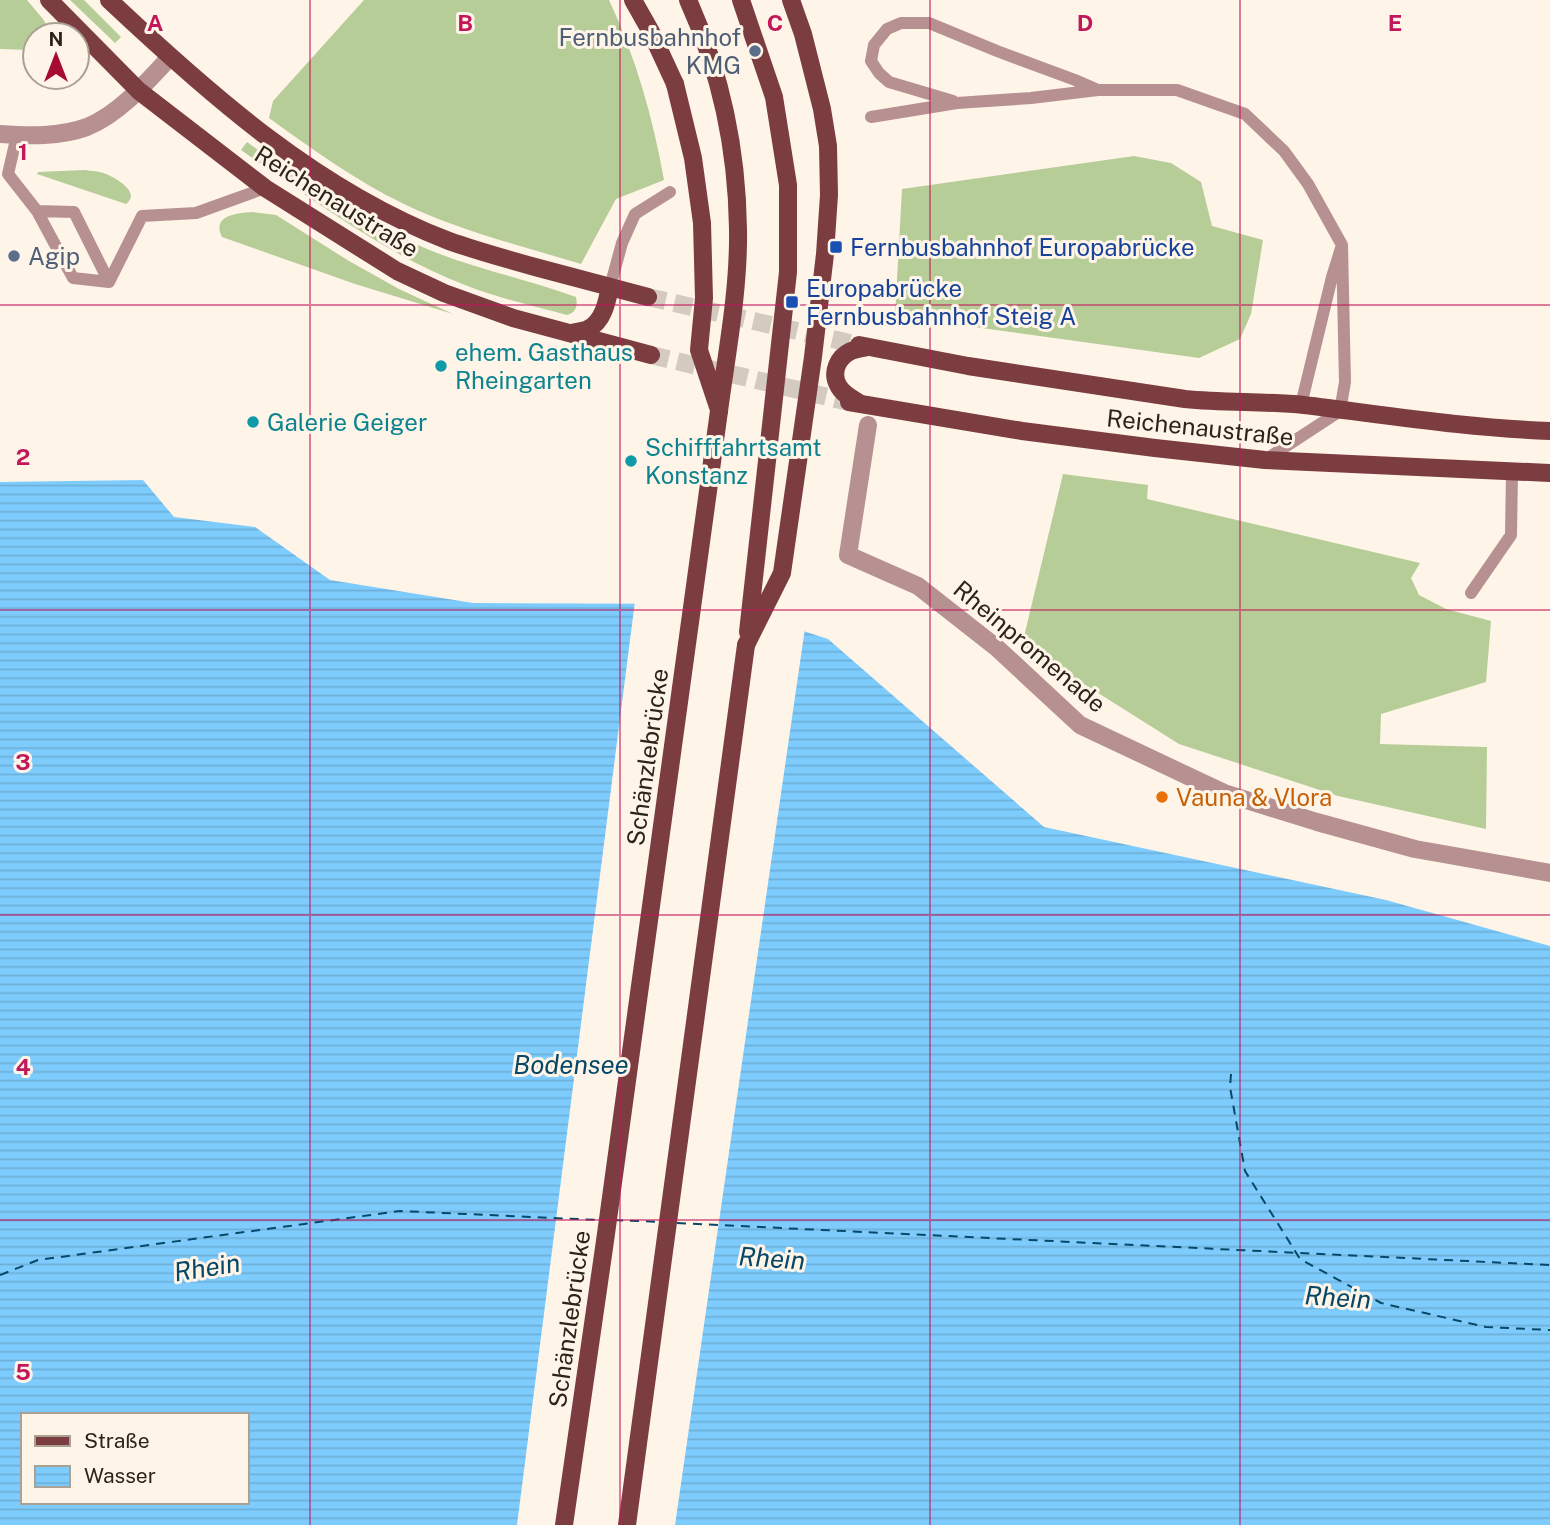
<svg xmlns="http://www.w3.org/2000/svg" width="1550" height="1525" font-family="'Public Sans',sans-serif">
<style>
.grass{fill:#b7cd98}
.water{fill:url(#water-rules);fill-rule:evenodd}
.pier{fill:#fef4e8}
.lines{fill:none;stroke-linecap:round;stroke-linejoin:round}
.ferry{stroke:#074868;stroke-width:2;stroke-dasharray:9 7;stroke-linecap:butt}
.primary-tunnel{stroke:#d4cabf;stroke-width:18;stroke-dasharray:18 9;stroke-linecap:butt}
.lane{stroke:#b79191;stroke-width:12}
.street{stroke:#b79191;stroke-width:18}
.primary{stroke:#7c3d41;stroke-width:18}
.primary-bridge{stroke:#7c3d41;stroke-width:18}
.grid{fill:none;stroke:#c2185b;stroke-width:2;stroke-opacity:0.55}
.service-dot{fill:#5c6f8a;stroke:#fef4e8;stroke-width:2.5}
.transit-dot{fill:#1a4fb4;stroke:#fef4e8;stroke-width:2.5}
.culture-dot{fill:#0f9aa8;stroke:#fef4e8;stroke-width:2.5}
.food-dot{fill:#e8710a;stroke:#fef4e8;stroke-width:2.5}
.labels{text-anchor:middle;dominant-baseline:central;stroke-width:6;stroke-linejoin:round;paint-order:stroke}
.service-label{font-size:24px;fill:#4e5e75;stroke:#fef4e8;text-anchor:end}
.street-label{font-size:24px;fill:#2d2419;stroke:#fef4e8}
.transit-label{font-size:24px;fill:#164399;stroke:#fef4e8;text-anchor:start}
.culture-label{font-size:24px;fill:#0d838f;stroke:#fef4e8;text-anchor:start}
.food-label{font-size:24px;fill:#c56008;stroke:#fef4e8;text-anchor:start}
.water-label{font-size:26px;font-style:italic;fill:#074868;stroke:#fef4e8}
.grid-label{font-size:23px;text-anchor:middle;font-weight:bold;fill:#c2185b;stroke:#fef4e8;stroke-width:6;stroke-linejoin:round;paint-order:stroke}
</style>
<defs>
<pattern id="water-rules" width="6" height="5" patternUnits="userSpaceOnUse" patternTransform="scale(1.75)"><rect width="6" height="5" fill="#7eccfd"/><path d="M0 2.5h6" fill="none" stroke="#6dafd8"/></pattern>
</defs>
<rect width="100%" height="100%" fill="#fef4e8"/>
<path class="grass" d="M0,0H27L43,19L53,35H35V52L30,50L0,49Z
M70,0H84L121,37L115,43Z
M364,0H609C636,58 653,118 664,180L616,199L581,264C522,246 460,231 404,204C356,181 312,149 269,118L273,101Z
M247,142C266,155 284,170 304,183C342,209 384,231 427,249C475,269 527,279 576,297C578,305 576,313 567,315C533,306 498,298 465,285C386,255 310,198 241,150Z
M1134,156L1171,163L1201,182L1212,226L1263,240L1251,314L1240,339L1199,358L895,316L902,189Z
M84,170C92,171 99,171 106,174C118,179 141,193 126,204L37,174L38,172Z
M253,212L276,215L349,261L399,289L453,314L355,284L222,237C211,215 238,213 253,212Z
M1063,474L1148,485L1147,499L1420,563L1411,578L1419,595L1446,609L1491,621L1486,682L1381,714L1380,744L1487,747L1486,829L1338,796L1179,744L1022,645Z"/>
<path class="water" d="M143,480L174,517L255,527L330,580L473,603L721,604L828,639L1044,827L1386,900L1550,946V1525H0V482ZM23,1415H247V1502H23Z"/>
<path class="pier" d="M635,601H722L805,628L675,1525H517Z"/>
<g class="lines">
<path class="ferry" d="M1231,1074L1230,1087L1245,1171L1300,1259L1381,1303L1486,1327L1550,1330
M614,1220L661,1222
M677,1223L1550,1265
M0,1275L38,1260L400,1211L598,1220"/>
<path class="primary-tunnel" d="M648,297L859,345
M651,355L849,402"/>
<path class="lane" d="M953,101L889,82L879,73L871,61L874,45L887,29L901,23H929L997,51L1075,80L1098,90
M871,117L957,103L1031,98L1098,90H1177L1245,114L1284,151L1308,184L1342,245
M17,135L8,174L37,211L73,278L109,282
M37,211L74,212L109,282
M109,282L142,216L196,213L265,188
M610,287L622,243L635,214L670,192
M1265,460L1340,411L1345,382L1342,245L1332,277L1301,405
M1471,593L1511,535L1512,472"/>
<path class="street" d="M0,134C28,136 60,137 87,127C119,114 147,82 170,57
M868,425L848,555L918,586L997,648L1080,725L1224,793L1317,822L1415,849L1550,873"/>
<path class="primary" d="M49,0L139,91L265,188L397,271L444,293L513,318L651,355
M109,0C210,95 318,191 449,241C477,251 506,259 535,267C573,277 610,287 648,297
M633,0L651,32L675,84
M571,333C576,332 583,331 588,329C603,322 607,302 610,287
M859,345L968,366L1185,399C1225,403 1265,401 1304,405C1386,415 1467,428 1550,431
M849,402L1022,431L1155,448L1265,460L1550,473
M861,404C853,399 842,394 838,385C831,372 838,357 851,351C856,349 863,348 868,347
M564,1525L605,1241L719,411
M627,1525L746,645"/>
<path class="primary-bridge" d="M688,0C721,73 737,149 738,229C739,290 727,351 719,411
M741,0L774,97L788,185V272L748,632
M675,84L693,158L702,223L704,298L699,350L718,407
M746,645L782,573L813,357L825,254L829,195L828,146L822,109L803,34L791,0"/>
</g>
<path class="grid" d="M310,0V1525M620,0V1525M930,0V1525M1240,0V1525M0,305H1550M0,610H1550M0,915H1550M0,1220H1550"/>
<g class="service-dot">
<circle cx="755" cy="51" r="7"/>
<circle cx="14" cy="256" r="7"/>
</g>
<g class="transit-dot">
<rect x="829" y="240" width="14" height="14" rx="3.5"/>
<rect x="785" y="295" width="14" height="14" rx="3.5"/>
</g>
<g class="culture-dot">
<circle cx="441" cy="366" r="7"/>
<circle cx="253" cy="422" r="7"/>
<circle cx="631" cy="461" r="7"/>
</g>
<circle class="food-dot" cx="1162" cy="797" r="7"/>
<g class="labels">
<g class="service-label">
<text x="741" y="37">Fernbusbahnhof<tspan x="741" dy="28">KMG</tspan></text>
<text x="28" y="256" text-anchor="start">Agip</text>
</g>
<g class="street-label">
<text transform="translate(337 201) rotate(32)">Reichenaustraße</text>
<text transform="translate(1200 427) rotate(6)">Reichenaustraße</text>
<text transform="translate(1030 646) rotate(40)">Rheinpromenade</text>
<text transform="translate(647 757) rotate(-82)">Schänzlebrücke</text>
<text transform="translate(569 1319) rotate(-82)">Schänzlebrücke</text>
</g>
<g class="transit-label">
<text x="850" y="247">Fernbusbahnhof Europabrücke</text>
<text x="806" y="288">Europabrücke<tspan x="806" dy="28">Fernbusbahnhof Steig A</tspan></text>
</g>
<g class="culture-label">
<text x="455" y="352">ehem. Gasthaus<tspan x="455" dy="28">Rheingarten</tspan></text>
<text x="267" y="422">Galerie Geiger</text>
<text x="645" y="447">Schifffahrtsamt<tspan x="645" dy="28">Konstanz</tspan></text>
</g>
<g class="food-label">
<text x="1176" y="797">Vauna &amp; Vlora</text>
</g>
<g class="water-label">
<text x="571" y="1064">Bodensee</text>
<text transform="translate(772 1258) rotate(4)">Rhein</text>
<text transform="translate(207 1267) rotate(-9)">Rhein</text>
<text transform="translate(1338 1297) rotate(4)">Rhein</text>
</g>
</g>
<g class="grid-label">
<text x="155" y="31">A</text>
<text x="465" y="31">B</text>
<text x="775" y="31">C</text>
<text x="1085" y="31">D</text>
<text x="1395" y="31">E</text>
<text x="23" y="160">1</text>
<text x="23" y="465">2</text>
<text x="23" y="770">3</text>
<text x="23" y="1075">4</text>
<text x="23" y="1380">5</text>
</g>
<rect x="21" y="1413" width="228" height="91" fill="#fef4e8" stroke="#aaa195" stroke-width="2"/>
<rect x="35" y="1436" width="35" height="10" fill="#7c3d41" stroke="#aaa195" stroke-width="2"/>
<text x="84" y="1448" font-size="21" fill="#2d2419">Straße</text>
<rect x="35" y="1466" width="35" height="21" fill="url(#water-rules)" stroke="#aaa195" stroke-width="2"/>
<text x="84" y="1483" font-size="21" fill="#2d2419">Wasser</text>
<g transform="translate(56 56)"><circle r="33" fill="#fef4e8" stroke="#aaa195" stroke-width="2"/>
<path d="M0-5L12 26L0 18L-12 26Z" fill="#a60b31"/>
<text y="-10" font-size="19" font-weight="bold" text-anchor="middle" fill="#2d2419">N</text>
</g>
</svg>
